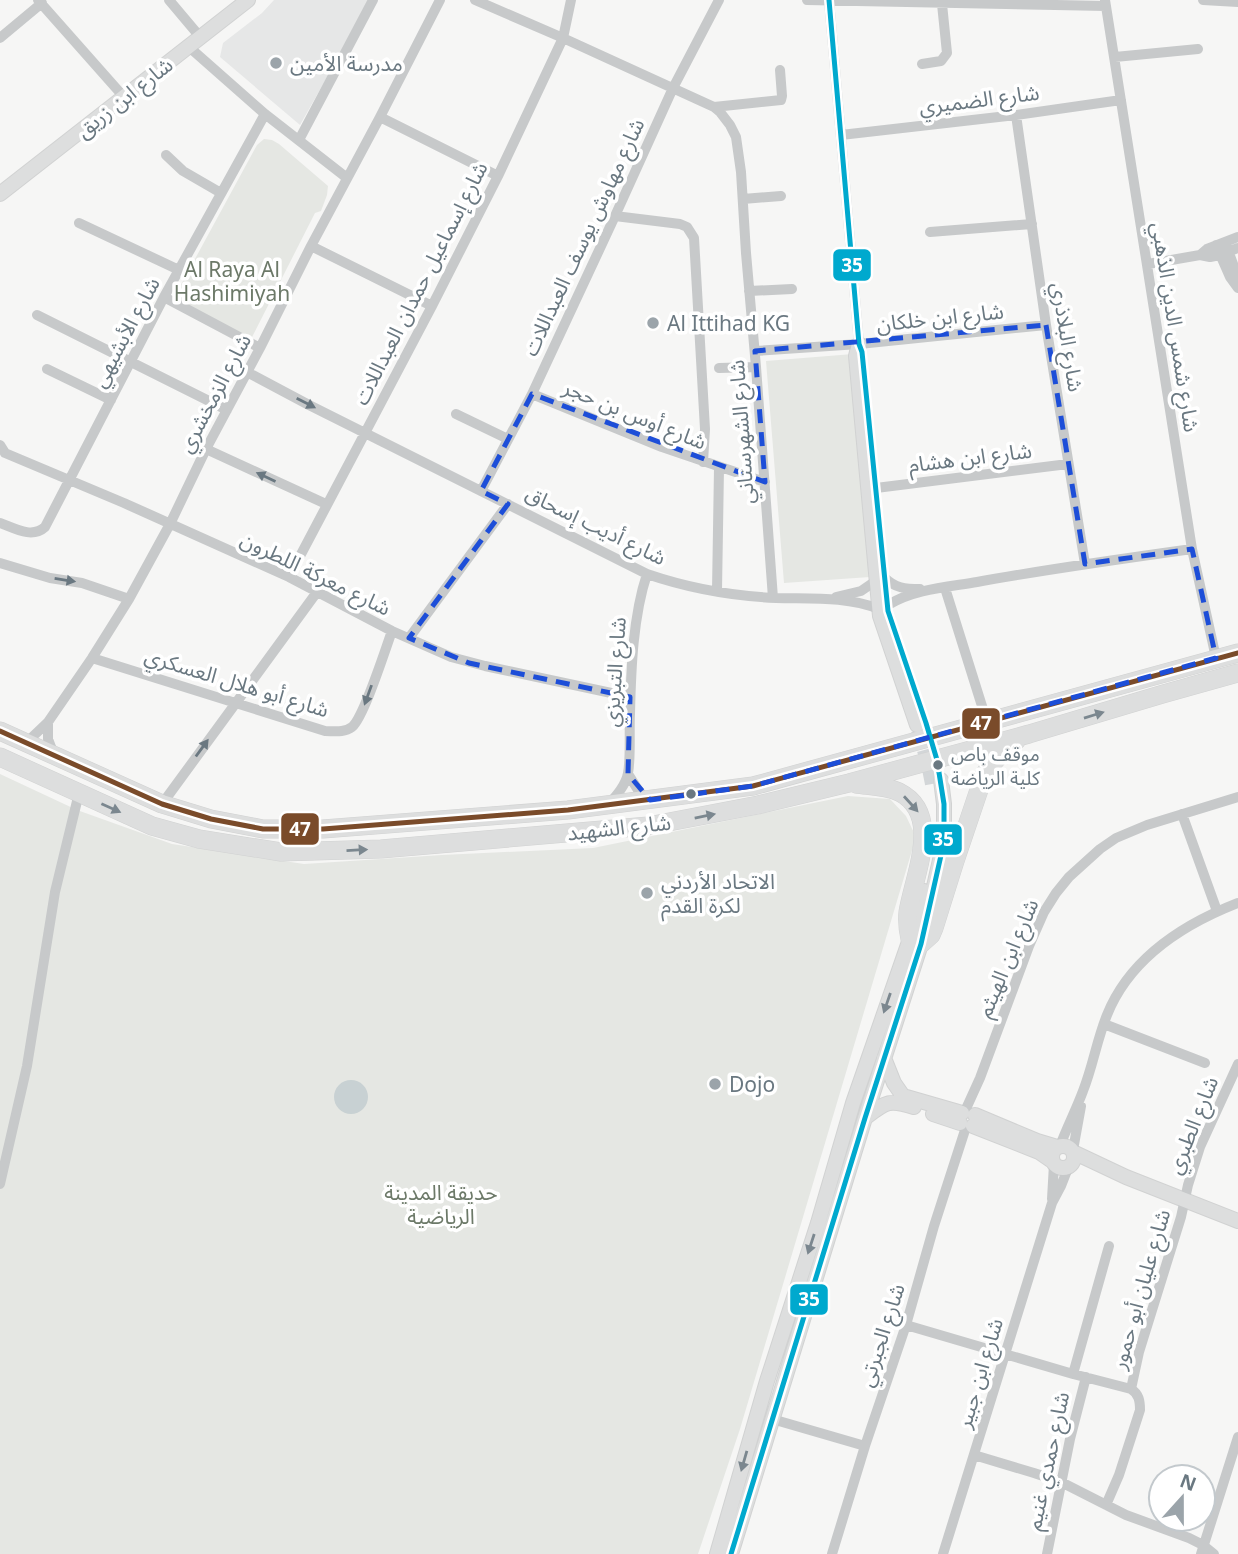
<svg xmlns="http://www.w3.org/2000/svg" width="1238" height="1554" font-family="'Noto Sans','Noto Sans Arabic',sans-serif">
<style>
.built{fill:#e6e7e7}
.green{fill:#e5e7e3}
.water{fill:#c8d1d3}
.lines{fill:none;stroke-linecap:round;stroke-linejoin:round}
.secondary-tunnel{stroke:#d3d6d8;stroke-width:14;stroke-dasharray:14 7;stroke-linecap:butt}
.secondary-casing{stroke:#d1d2d2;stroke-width:16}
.highway-casing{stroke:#d1d2d2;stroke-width:19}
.street{stroke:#c7c9ca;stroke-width:10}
.secondary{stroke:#dddede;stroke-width:14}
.highway{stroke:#dddede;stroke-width:18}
.bus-1-casing{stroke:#fff;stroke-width:10}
.bus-2-casing{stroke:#fff;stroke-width:10}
.bus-1{stroke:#7a4b2a;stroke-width:5}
.bus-2{stroke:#00a9ce;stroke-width:5}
.oneway{fill:#6a7881}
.oneway2{fill:#7b878f}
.marked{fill:none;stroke:#1d4ed8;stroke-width:5;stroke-dasharray:14 9;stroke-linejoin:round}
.poi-dot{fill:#9ba4aa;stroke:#fff;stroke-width:2.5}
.bus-dot{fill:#6a7881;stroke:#fff;stroke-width:2.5}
.labels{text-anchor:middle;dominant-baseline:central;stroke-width:7;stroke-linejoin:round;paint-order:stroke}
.bus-label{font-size:19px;fill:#6a7881;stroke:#fff;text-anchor:start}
.poi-label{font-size:21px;fill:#6a7881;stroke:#fff;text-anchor:start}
.street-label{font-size:21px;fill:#6a7881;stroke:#fff}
.park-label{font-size:21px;fill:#6c7968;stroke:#fff}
.line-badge{stroke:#fff;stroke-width:2.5}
.badge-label{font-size:19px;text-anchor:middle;font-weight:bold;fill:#fff}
</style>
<rect width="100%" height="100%" fill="#f6f6f5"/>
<path class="built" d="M274,0H368L331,70L300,125L220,57L223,43L262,13Z"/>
<path class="green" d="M264,139L272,140L279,144L328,186L327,195L321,211L315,213L249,343L171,303L257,145Z
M853,354L870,577L784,583L766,361Z
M0,774L77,810L172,844L304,864L442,855L593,848L848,796L890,799L906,816L916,837L740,1429L698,1554H0Z"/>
<path class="water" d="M334 1097a17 17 0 1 1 34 0a17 17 0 1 1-34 0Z"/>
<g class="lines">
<path class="secondary-tunnel" d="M918,730L928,764L932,784"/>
<defs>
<path id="secondary" d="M0,194L248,0
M859,344L856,356L880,616L917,725
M884,1058L894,1083L903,1096L962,1113
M933,1114L960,1123
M975,1115L1037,1141L1057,1147
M865,1118C886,1102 888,1099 914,1107
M973,1126L1039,1152L1052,1161
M1052 1157a11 11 0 1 1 22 0a11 11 0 1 1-22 0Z
M1073,1152L1126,1177L1238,1221
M717,1554L767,1381L818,1223L853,1103L910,939L924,891
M731,1554L865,1118L921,944L942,851L944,828V804L941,780"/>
<path id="highway" d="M0,731L162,804L211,819L263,829H323L568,810L753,786L1238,653
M0,757L152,826L199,839L281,852L381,849L648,826L758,805L849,783L1029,734L1163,694L1238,673
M856,784C870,786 886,786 899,792C943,814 914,875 908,912C907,921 908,930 910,939
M921,944L931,935L934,928L955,861L984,775C993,761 1003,751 1016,741"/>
</defs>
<use href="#secondary" class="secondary-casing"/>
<use href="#highway" class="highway-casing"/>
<path class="street" d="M38,0L123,96
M169,0L201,38
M475,0L563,38L714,107L720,112L730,125L736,137L741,172L746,253L756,367L773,598
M807,0L1106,6
M829,0L859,344
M1105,0L1192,549L1216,658
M1203,0L1238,2
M0,38L42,3
M189,47L265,114L347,178
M1115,57L1198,49
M922,64L941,61L947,53L942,4
M714,107L781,100L782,96L780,70
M1016,115L1046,325L1085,564
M380,117L498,176
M841,135L1016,115L1121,100
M299,140L373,0
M166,155L183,171L221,193
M743,199L781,196
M615,216L680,224L687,227L694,238L705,429L703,462
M79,223L179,270
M930,232L1032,224
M1225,242L1237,275L1238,286
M1216,245L1230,277L1238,288
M311,246L432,306
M1200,255L1207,249L1238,237
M1148,264L1200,255L1210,257L1220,255L1238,248
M749,291L792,289
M164,297L260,348
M37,315L227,410
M755,351L859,344L1046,325
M719,368L756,367
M47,369L111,400
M247,372L309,405L647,574C688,588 732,596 776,598C810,599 846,596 879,609
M532,394L662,447L765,482
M456,414L508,439
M0,445L5,453L124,503L289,577L392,631L451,657L485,666L630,697
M206,449L326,504
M876,488L1068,464
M481,491L532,394L615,216L673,88L719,0
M0,523C14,528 32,539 45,527L164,297L265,114
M0,563L50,578L82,583L129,599
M289,577L432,306L498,176L563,38L571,0
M885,578C895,588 905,589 920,589
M945,588L987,722
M717,591L719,468
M836,597L861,591L877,580
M888,605C914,589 948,587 977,582C1048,569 1120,559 1192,549
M409,638L508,504
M92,658L325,731C334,731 344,733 352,727C364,717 385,650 392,631
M48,722V739L54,755
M26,743L48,722L92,658L129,599L170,524L206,449L260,348L311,246L380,117L440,0
M628,774L640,793L649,800
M162,804L317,592
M608,805C616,796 626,785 628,773C631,758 629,730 630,714C631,669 633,616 647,574
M1182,814L1217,911
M1104,1024L1205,1063
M965,1111L980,1078L1029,946L1044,912L1056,893L1069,877L1100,849L1116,838L1147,825L1238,797
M1060,1146C1067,1127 1076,1110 1083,1091C1093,1066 1097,1039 1107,1015C1130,958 1184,924 1238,903
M1073,1150L1081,1106
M0,1184L27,1066L55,892L79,793
M1052,1199L1054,1164
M906,1325L1073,1374L1131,1389C1139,1394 1140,1401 1140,1410L1119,1475L1106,1505
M1073,1374L1109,1246
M1131,1389L1139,1352L1181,1217L1188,1185L1200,1147L1238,1064
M772,1419L865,1446
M974,1455L1034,1473L1061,1482L1126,1515L1189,1538L1203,1545L1214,1554
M832,1554L865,1446L906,1325L934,1226L966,1127
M943,1554L1052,1203L1061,1186L1068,1168
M1047,1554L1070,1439L1086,1377
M1201,1554L1238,1437"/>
<use href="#secondary" class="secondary"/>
<use href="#highway" class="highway"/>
<defs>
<path id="bus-1" d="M0,731L162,804L211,819L263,829H323L568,810L753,786L1238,653"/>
<path id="bus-2" d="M731,1554L865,1118L921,944L942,851L944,828V804L937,760L926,723L888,611L862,352L859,344L829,0"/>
</defs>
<use href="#bus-1" class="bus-1-casing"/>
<use href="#bus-2" class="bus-2-casing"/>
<use href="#bus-1" class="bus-1"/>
<use href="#bus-2" class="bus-2"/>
</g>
<defs><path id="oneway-solid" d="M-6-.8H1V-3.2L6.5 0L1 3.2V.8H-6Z" transform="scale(1.75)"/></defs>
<g class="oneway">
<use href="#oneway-solid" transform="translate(306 403) rotate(27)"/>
<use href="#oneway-solid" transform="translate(266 477) rotate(-155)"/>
<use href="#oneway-solid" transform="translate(65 580) rotate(9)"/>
<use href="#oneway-solid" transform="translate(368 695) rotate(110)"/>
<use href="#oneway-solid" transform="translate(202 748) rotate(-54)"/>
</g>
<g class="oneway2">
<use href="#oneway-solid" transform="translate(1094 715) rotate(-17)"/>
<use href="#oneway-solid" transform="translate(911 804) rotate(48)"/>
<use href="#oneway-solid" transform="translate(111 808) rotate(24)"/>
<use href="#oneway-solid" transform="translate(705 816) rotate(-11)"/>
<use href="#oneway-solid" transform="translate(357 850) rotate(-3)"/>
<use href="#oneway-solid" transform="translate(887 1003) rotate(109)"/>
<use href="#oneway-solid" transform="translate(811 1244) rotate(108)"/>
<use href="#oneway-solid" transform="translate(744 1461) rotate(106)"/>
</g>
<path class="marked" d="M1046,325L1085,564L1192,549L1216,658L753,786L650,800L628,774L630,697L469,663L409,638L508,504L481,491L532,394L765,482L755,351Z"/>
<g class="poi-dot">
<circle cx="276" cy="63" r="7"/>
<circle cx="653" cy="323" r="7"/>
<circle cx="647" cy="893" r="7"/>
<circle cx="715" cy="1084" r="7"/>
</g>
<g class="bus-dot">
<circle cx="938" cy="765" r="6"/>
<circle cx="691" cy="794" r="6"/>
</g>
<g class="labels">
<g class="bus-label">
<text x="951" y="754">موقف باص<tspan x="951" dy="24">كلية الرياضة</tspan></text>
</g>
<g class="poi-label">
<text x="290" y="63">مدرسة الأمين</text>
<text x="667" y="323">Al Ittihad KG</text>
<text x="661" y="881">الاتحاد الأردني<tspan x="661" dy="24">لكرة القدم</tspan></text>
<text x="729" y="1084">Dojo</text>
</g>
<g class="street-label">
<text transform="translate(124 97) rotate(-38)">شارع ابن زريق</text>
<text transform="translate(979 99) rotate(-7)">شارع الضميري</text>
<text transform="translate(583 237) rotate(-65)">شارع مهاوش يوسف العبداللات</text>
<text transform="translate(420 283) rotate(-63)">شارع إسماعيل حمدان العبداللات</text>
<text transform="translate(940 317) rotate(-6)">شارع ابن خلكان</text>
<text transform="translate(1176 327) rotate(81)">شارع شمس الدين الذهبي</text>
<text transform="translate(125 332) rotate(-62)">شارع الأبشيهي</text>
<text transform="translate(1068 337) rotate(81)">شارع البلاذري</text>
<text transform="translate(214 393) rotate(-62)">شارع الزمخشري</text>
<text transform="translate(635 414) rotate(22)">شارع أوس بن حجر</text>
<text transform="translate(741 432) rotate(-94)">شارع الشهرستاني</text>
<text transform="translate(970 457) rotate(-7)">شارع ابن هشام</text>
<text transform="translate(596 525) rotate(26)">شارع أديب إسحاق</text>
<text transform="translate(316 573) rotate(26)">شارع معركة اللطرون</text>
<text transform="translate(614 672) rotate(-86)">شارع التبريزي</text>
<text transform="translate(237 682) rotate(17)">شارع أبو هلال العسكري</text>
<text transform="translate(619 827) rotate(-6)">شارع الشهيد</text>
<text transform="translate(1007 958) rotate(-67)">شارع ابن الهيثم</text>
<text transform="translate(1192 1125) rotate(-68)">شارع الطبري</text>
<text transform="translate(1140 1289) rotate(-74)">شارع عليان أبو حمور</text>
<text transform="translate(881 1335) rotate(-72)">شارع الجبرتي</text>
<text transform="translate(979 1373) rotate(-73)">شارع ابن جبير</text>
<text transform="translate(1047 1461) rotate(-78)">شارع حمدي غنيم</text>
</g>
<g class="park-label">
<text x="232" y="269">Al Raya Al<tspan x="232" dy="24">Hashimiyah</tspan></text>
<text x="441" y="1192">حديقة المدينة<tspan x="441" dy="24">الرياضية</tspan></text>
</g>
</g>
<g class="line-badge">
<rect x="832" y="248" width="40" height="34" rx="7" fill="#00a9ce"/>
<rect x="961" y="707" width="40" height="33" rx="7" fill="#7a4b2a"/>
<rect x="280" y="812" width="40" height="34" rx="7" fill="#7a4b2a"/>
<rect x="923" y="823" width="40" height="33" rx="7" fill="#00a9ce"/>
<rect x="789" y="1283" width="40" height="33" rx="7" fill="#00a9ce"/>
</g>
<g class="badge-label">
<text x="852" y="272">35</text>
<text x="981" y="730">47</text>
<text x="300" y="836">47</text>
<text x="943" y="846">35</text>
<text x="809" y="1306">35</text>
</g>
<g transform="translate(1182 1498) rotate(21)"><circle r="33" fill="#ffffff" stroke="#c3c9cd" stroke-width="2"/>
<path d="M0-5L12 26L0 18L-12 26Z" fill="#9ba4aa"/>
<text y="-10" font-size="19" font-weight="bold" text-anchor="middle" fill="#6a7881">N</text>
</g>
</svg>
